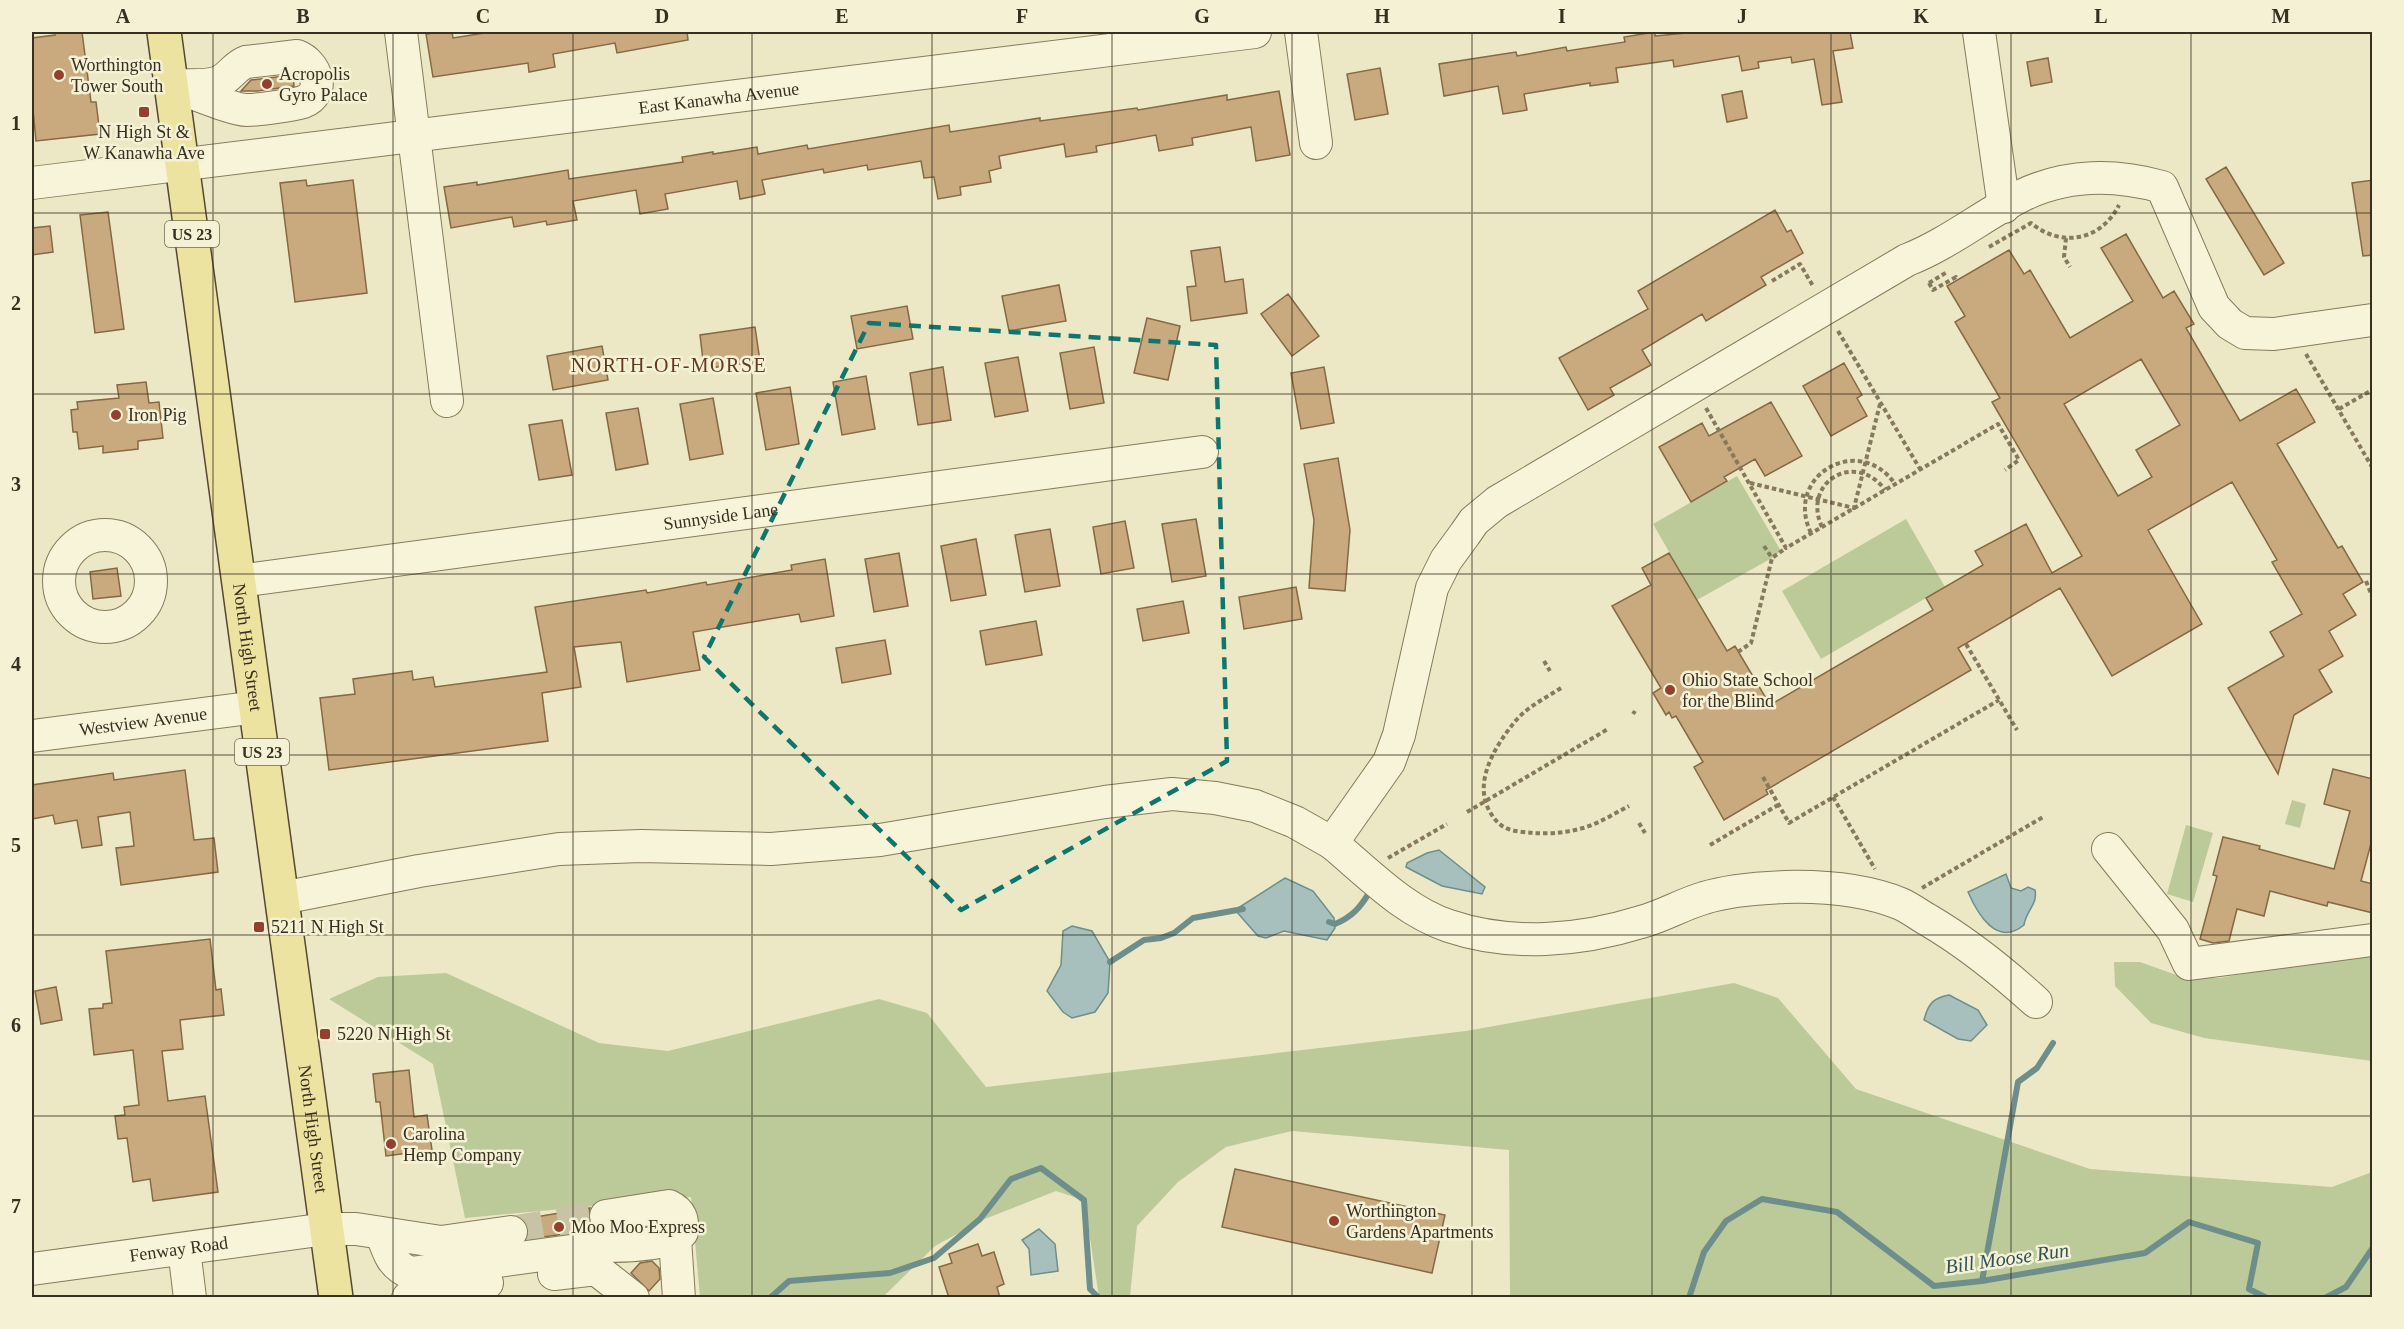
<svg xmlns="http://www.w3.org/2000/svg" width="2404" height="1329" font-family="Georgia,serif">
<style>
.green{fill:#bcca9a}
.water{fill:#a7c0bd;stroke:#6e8e8c;stroke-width:1.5}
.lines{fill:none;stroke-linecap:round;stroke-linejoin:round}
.stream{stroke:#6e8e8c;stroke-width:6}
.building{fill:#c9aa7e;stroke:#856943;stroke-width:1.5;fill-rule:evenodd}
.minor-tunnel{stroke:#c8c3a5;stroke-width:32;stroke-dasharray:32 16;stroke-linecap:butt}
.minor-casing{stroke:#877a5c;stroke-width:34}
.major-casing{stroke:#554830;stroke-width:36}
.path{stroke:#877a5c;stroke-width:4;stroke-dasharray:4.5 3;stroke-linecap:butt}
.minor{stroke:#f7f4d9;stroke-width:32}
.major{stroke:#ede3a0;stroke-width:33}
.marked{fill:none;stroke:#0f766e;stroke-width:4.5;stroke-dasharray:12 8;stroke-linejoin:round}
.grid{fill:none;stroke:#382f20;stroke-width:1.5;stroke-opacity:0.55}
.poi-dot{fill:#93402f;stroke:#f4f1d5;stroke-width:2}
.labels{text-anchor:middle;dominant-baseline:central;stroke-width:5;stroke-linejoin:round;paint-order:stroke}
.shield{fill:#f4f1d5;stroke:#706956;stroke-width:1.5}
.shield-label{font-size:16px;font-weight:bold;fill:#382f20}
.poi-label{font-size:18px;fill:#382f20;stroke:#f4f1d5;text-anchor:start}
.street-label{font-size:18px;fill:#382f20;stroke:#f4f1d5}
.neighbourhood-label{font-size:20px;letter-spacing:1.5px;fill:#623a21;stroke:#f4f1d5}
.water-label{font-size:20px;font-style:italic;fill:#305257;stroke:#f4f1d5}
.neatline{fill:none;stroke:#382f20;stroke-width:2}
.grid-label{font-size:20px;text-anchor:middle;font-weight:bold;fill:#382f20}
</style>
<rect width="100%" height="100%" fill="#ece8c6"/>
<path class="green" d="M1737,476L1781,551L1772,558L1697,600L1653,524Z
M1906,519L1945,587L1821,659L1782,591Z
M2292,800L2306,804L2300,828L2285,824Z
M2186,825L2213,833L2193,902L2167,894Z
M2372,952V1061L2204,1038L2151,1023L2115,986L2114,962H2140L2185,978H2219Z
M446,973L599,1043L668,1051L879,999L927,1013L986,1087L1466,1031L1734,983L1778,998L1856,1089L2090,1169L2332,1187L2372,1172V1297H1510L1509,1150L1292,1131L1226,1147L1178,1182L1137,1226L1130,1297H1099L1086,1212L1080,1199L1056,1191L985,1219L935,1246L883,1297H700L691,1197L465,1218L433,1064L329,999L378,977Z"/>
<path class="water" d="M1439,850L1485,887L1482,894L1442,886L1406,867L1407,863L1427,853Z
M2006,874L2011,888L2021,891L2028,887L2035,890C2038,905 2026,910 2024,925C1997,947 1978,915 1968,892Z
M1285,878L1313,891L1334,918L1335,928L1327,940L1284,931L1266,938L1258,936L1235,910Z
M1072,926L1092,931L1110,962L1108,993L1095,1012L1072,1018L1063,1012L1047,991L1061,965L1063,931Z
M1949,995L1978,1010L1987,1025L1971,1041L1958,1039L1924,1020C1928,1004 1933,998 1949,995Z
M1039,1229L1055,1244L1058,1271L1031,1275L1029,1249L1022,1240Z"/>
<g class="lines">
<path class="stream" d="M1329,922L1335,924C1352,917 1361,907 1370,891
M1110,962L1144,940L1161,938L1174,933L1193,918L1243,909
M1982,1281L2018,1082L2037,1068L2053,1043
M770,1298L789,1281L890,1273L934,1258L980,1219L1011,1179L1041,1168L1084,1200L1090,1289L1099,1298
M1689,1298L1704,1252L1726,1221L1762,1199L1837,1212L1934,1286L1982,1281L2145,1253L2189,1222L2258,1243L2249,1289L2267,1298
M2325,1298L2346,1287L2372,1249"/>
</g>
<path class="building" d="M55,32H82L91,102H96L100,134L36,141L32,99V38L55,35Z
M441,32H452L453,38L491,32H687L688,40L617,53L615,43L553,54L555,67L529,72L528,63L433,77L426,34Z
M1655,32V36L1697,32H1850L1853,48L1833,51L1842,102L1822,105L1814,59L1792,63L1791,57L1758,62L1759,68L1742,71L1739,56L1674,67L1673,60L1616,68L1618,82L1590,86V83L1524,94L1527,110L1503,114L1498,86L1444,96L1439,64L1516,52L1517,56L1566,47L1567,51L1625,42L1624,37Z
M2048,58L2052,82L2031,86L2027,62Z
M1380,68L1388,114L1355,120L1347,74Z
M293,75L294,86L257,91H241L251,80Z
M1279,91L1290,155L1256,161L1251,127L1192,138L1193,145L1159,151L1156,135L1096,146L1097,152L1066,157L1064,144L999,156L1001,168L989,171L991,182L960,187L961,195L938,199L934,177L924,178L921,161L868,170L867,165L824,173L823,169L762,180L765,194L740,199L737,181L665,194L668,209L640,214L636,190L573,201L577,220L547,225L546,221L514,227L512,217L451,228L444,187L477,182V185L568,170L569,179L683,162L682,157L713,152V154L757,147L758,154L807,145L808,149L949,125L950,132L1040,118V121L1137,108L1138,110L1227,95V100Z
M1742,91L1747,118L1727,122L1722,95Z
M2226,167L2284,263L2264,275L2206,179Z
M306,180L307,186L353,180L367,293L295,302L280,183Z
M2373,180V255L2363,256L2352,183Z
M1775,210L1787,232L1791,230L1803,253L1761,277L1766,285L1706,321L1702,314L1642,350L1651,365L1610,388L1614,395L1588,410L1559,358L1648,309L1638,291Z
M108,212L124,329L95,333L80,215Z
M50,226L53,252L32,255V228Z
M2126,234L2163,298L2174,291L2194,324L2186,328L2240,421L2296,389L2315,422L2277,444L2338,548L2342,546L2363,582L2343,594L2356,615L2329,631L2343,656L2319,670L2332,692L2294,715L2278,774L2228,688L2284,656L2270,632L2302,614L2272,562L2277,560L2232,482L2148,530L2202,624L2112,676L2060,588L1958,648L1971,670L1766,790L1768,794L1724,820L1694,767L1703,762L1676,716L1672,718L1669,712L1666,715L1653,693L1661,688L1612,606L1651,585L1642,568L1669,553L1727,651L1735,646L1770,705L1933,610L1926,598L1983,565L1975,551L2026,524L2052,573L2082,556L1992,402L2000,398L1955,322L1965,316L1947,286L2009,250L2024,274L2030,270L2070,338L2133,301L2101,248ZM2141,359L2180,425L2136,450L2152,477L2118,496L2064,404Z
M1220,247L1225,282L1243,279L1247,313L1191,321L1187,287L1196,286L1191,251Z
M1059,285L1066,321L1009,331L1002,296Z
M1288,294L1319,336L1292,356L1261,314Z
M907,306L913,339L857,349L851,316Z
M1147,318L1180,326L1168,380L1134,373Z
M755,327L760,361L704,369L700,335Z
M602,346L608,380L553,390L547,356Z
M1094,347L1104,403L1070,409L1060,353Z
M1018,357L1028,411L995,417L985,363Z
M1844,363L1862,395L1857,398L1867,416L1831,436L1803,386Z
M943,367L951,420L918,425L910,373Z
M1324,367L1334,423L1301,429L1291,373Z
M866,376L875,429L842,435L833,382Z
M146,382L149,403L159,402L163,438L138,441V449L103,453V446L79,449L77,432H73L71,410L78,409L77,402L119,398L117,385Z
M790,387L799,444L766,450L756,393Z
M713,398L723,454L690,460L680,404Z
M1771,402L1802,456L1765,476L1755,459L1724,477L1727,481L1691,502L1659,447L1702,423L1709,436Z
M638,408L648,464L616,470L606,413Z
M562,420L572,475L539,480L529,425Z
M1338,458L1350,530L1345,591L1309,588L1314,520L1304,464Z
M1196,519L1206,576L1172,582L1162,524Z
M1125,521L1134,568L1101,574L1093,527Z
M1050,529L1060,586L1025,592L1015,535Z
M976,539L986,595L951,601L941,546Z
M899,553L908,606L874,612L865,559Z
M825,559L834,616L801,622L799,614L693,632L700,670L627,682L621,642L574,647L581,687L542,693L548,741L329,770L320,698L355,694L353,679L412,671L413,680L433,677L435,687L547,672L535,607L646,590L647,593L706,582L707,585L792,570L791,565Z
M117,568L121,596L93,599L90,572Z
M1296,587L1302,619L1244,629L1239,597Z
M1183,601L1189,633L1143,641L1137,609Z
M1036,621L1042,655L986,665L980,631Z
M885,640L891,674L842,683L836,648Z
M2333,769L2373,779V836L2361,881L2373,884V913L2328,902L2327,906L2270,891L2264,916L2237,909L2229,941L2213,943L2200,939L2217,876L2213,875L2223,837L2260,846L2259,849L2334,869L2350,811L2324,804Z
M185,770L194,840L214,838L218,872L121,885L116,848L134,846L130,812L98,817L102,845L82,848L77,820L55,824L53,815L32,819V785L113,773L114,780Z
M210,939L216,990L221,989L224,1015L180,1020L183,1049L162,1051L168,1101L205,1096L218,1192L153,1201L150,1179L133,1182L127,1138L118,1139L115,1116L125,1115L124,1107L139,1105L133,1050L94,1055L89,1009L103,1008V1004L112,1003L106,951Z
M56,987L62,1020L41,1024L35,991Z
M409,1070L414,1117L427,1115L432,1150L386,1156L380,1102H376L373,1074Z
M1235,1169L1445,1215L1432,1273L1222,1227Z
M590,1208L588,1219L595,1230L528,1239L529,1229L523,1219Z
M978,1244L982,1256L994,1252L1004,1284L997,1287L1000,1298H949L939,1267L952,1263L949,1254Z
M652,1261L659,1268L660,1279L649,1291L631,1273L640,1263Z"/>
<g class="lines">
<path class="minor-tunnel" d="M511,1232L606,1216"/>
<defs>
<g id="minor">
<path d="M401,32L447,401"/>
<path d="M1301,32L1316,143"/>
<path d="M1979,32L2004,207"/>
<path d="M297,56C316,63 327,93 303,102C294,105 257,110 247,110C233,110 188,91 171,85C186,85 206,87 219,82C230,77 235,66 246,62Z"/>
<path id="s1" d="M32,183L1255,32"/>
<circle cx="105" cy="581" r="46"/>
<path id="s2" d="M239,581L1202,452"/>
<path id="s3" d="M32,736L256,707"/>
<path d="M1332,843C1368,873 1404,911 1449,926C1511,947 1580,941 1641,922C1663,916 1683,904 1704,898C1729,890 1759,888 1785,887C1824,886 1864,889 1901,904C1910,908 1919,915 1928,920C1967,943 2003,972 2036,1002"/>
<path d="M2108,849L2173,930L2189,964L2372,940"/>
<path d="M282,898L419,871L559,849L641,846L771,849L880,840L1105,802L1172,794L1215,798L1255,806L1295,822L1332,843L1389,762L1399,735L1432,588L1446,560L1465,534L1474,521L1497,502L1907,260C1948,244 1983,215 2023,195C2067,174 2116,174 2162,187L2214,307L2230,324L2245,333L2274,334L2372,320"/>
<path d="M382,1234C388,1252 392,1266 411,1273L607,1246C624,1246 673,1245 682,1232C683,1219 681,1212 669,1206L606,1216"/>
<path d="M675,1239L679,1298"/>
<path d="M184,1249L190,1298"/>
<path id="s4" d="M32,1269L326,1229H356L441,1242L511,1232"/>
<path d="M554,1274L596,1269L633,1298"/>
<path d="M408,1298L487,1283"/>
</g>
<g id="major">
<path id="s5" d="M164,32L336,1298"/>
</g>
</defs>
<use href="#minor" class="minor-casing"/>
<use href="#major" class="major-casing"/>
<path class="path" d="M2066,238L2064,257L2070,267
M1989,247L2031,223C2061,248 2101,241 2119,205
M1772,281L1800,264L1813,286
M1929,283L1947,272
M1929,283L1933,290L1956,277L1957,280
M1838,331L1920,469
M2306,354L2372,467
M1706,408L1786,548L1998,424L2019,460L2005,470
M2339,409L2372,390
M1750,483L1854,508L1880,404
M1822,527C1801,482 1856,450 1885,490
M1811,533C1783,476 1859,432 1895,484
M1764,546L1772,558
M2366,581L2372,596
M1966,644L2017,730
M1738,652L1751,643L1772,558L1786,548
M1544,661L1550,671
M1561,688C1544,699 1525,708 1513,724C1494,748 1473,783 1490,812C1494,819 1499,825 1506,828C1514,832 1525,832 1533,833C1549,834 1564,833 1579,829C1597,825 1613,814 1629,806
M1633,714L1635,711
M1763,777L1789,823L1999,700
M1833,797L1875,869
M1467,812L1608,729
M1639,823L1645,833
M1710,845L1778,805
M1388,858L1447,824
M1922,888L2043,817"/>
<use href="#minor" class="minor"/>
<use href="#major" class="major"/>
</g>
<path class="marked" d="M869,323L1216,345L1227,761L961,910L704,657Z"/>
<path class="grid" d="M213,32V1298M393,32V1298M573,32V1298M752,32V1298M932,32V1298M1112,32V1298M1292,32V1298M1472,32V1298M1652,32V1298M1831,32V1298M2011,32V1298M2191,32V1298M32,213H2372M32,394H2372M32,574H2372M32,755H2372M32,935H2372M32,1116H2372"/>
<g class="poi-dot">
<circle cx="59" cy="75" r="6"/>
<circle cx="267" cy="84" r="6"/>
<rect x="138" y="106" width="12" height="12" rx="3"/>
<circle cx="116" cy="415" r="6"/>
<circle cx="1670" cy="690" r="6"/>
<rect x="253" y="921" width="12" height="12" rx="3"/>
<rect x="319" y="1028" width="12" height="12" rx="3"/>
<circle cx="391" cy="1144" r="6"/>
<circle cx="1334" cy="1221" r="6"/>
<circle cx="559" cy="1227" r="6"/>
</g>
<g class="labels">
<g class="shield">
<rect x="165" y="221" width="54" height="26" rx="4.5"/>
<rect x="235" y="739" width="54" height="26" rx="4.5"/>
</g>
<g class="shield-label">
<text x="192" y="234">US 23</text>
<text x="262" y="752">US 23</text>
</g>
<g class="poi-label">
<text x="71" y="65">Worthington<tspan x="71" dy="21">Tower South</tspan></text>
<text x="279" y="74">Acropolis<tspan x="279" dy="21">Gyro Palace</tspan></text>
<text x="144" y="132" text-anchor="middle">N High St &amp;<tspan x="144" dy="21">W Kanawha Ave</tspan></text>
<text x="128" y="415">Iron Pig</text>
<text x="1682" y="680">Ohio State School<tspan x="1682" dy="21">for the Blind</tspan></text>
<text x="271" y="927">5211 N High St</text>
<text x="337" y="1034">5220 N High St</text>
<text x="403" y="1134">Carolina<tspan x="403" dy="21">Hemp Company</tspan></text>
<text x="1346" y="1211">Worthington<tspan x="1346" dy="21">Gardens Apartments</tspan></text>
<text x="571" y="1227">Moo Moo Express</text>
</g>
<g class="street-label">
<text stroke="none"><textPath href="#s1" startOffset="692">East Kanawha Avenue</textPath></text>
<text stroke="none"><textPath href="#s2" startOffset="486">Sunnyside Lane</textPath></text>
<text stroke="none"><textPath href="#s5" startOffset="621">North High Street</textPath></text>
<text stroke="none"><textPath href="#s3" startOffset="112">Westview Avenue</textPath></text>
<text stroke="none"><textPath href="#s5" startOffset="1107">North High Street</textPath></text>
<text stroke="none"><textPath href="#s4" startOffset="148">Fenway Road</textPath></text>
</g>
<g class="neighbourhood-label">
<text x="669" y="365">NORTH-OF-MORSE</text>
</g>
<g class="water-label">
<text transform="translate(2007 1258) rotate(-8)">Bill Moose Run</text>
</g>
</g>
<rect width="2404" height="1329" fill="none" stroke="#f4f1d5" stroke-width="66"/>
<rect x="33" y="33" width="2338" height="1263" class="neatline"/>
<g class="grid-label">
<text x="123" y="23">A</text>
<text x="303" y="23">B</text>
<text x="483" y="23">C</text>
<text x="662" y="23">D</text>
<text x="842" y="23">E</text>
<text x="1022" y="23">F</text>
<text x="1202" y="23">G</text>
<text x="1382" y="23">H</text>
<text x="1562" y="23">I</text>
<text x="1742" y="23">J</text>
<text x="1921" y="23">K</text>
<text x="2101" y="23">L</text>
<text x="2281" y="23">M</text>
<text x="16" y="130">1</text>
<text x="16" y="310">2</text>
<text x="16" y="491">3</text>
<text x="16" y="671">4</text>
<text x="16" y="852">5</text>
<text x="16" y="1032">6</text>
<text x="16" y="1213">7</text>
</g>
</svg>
